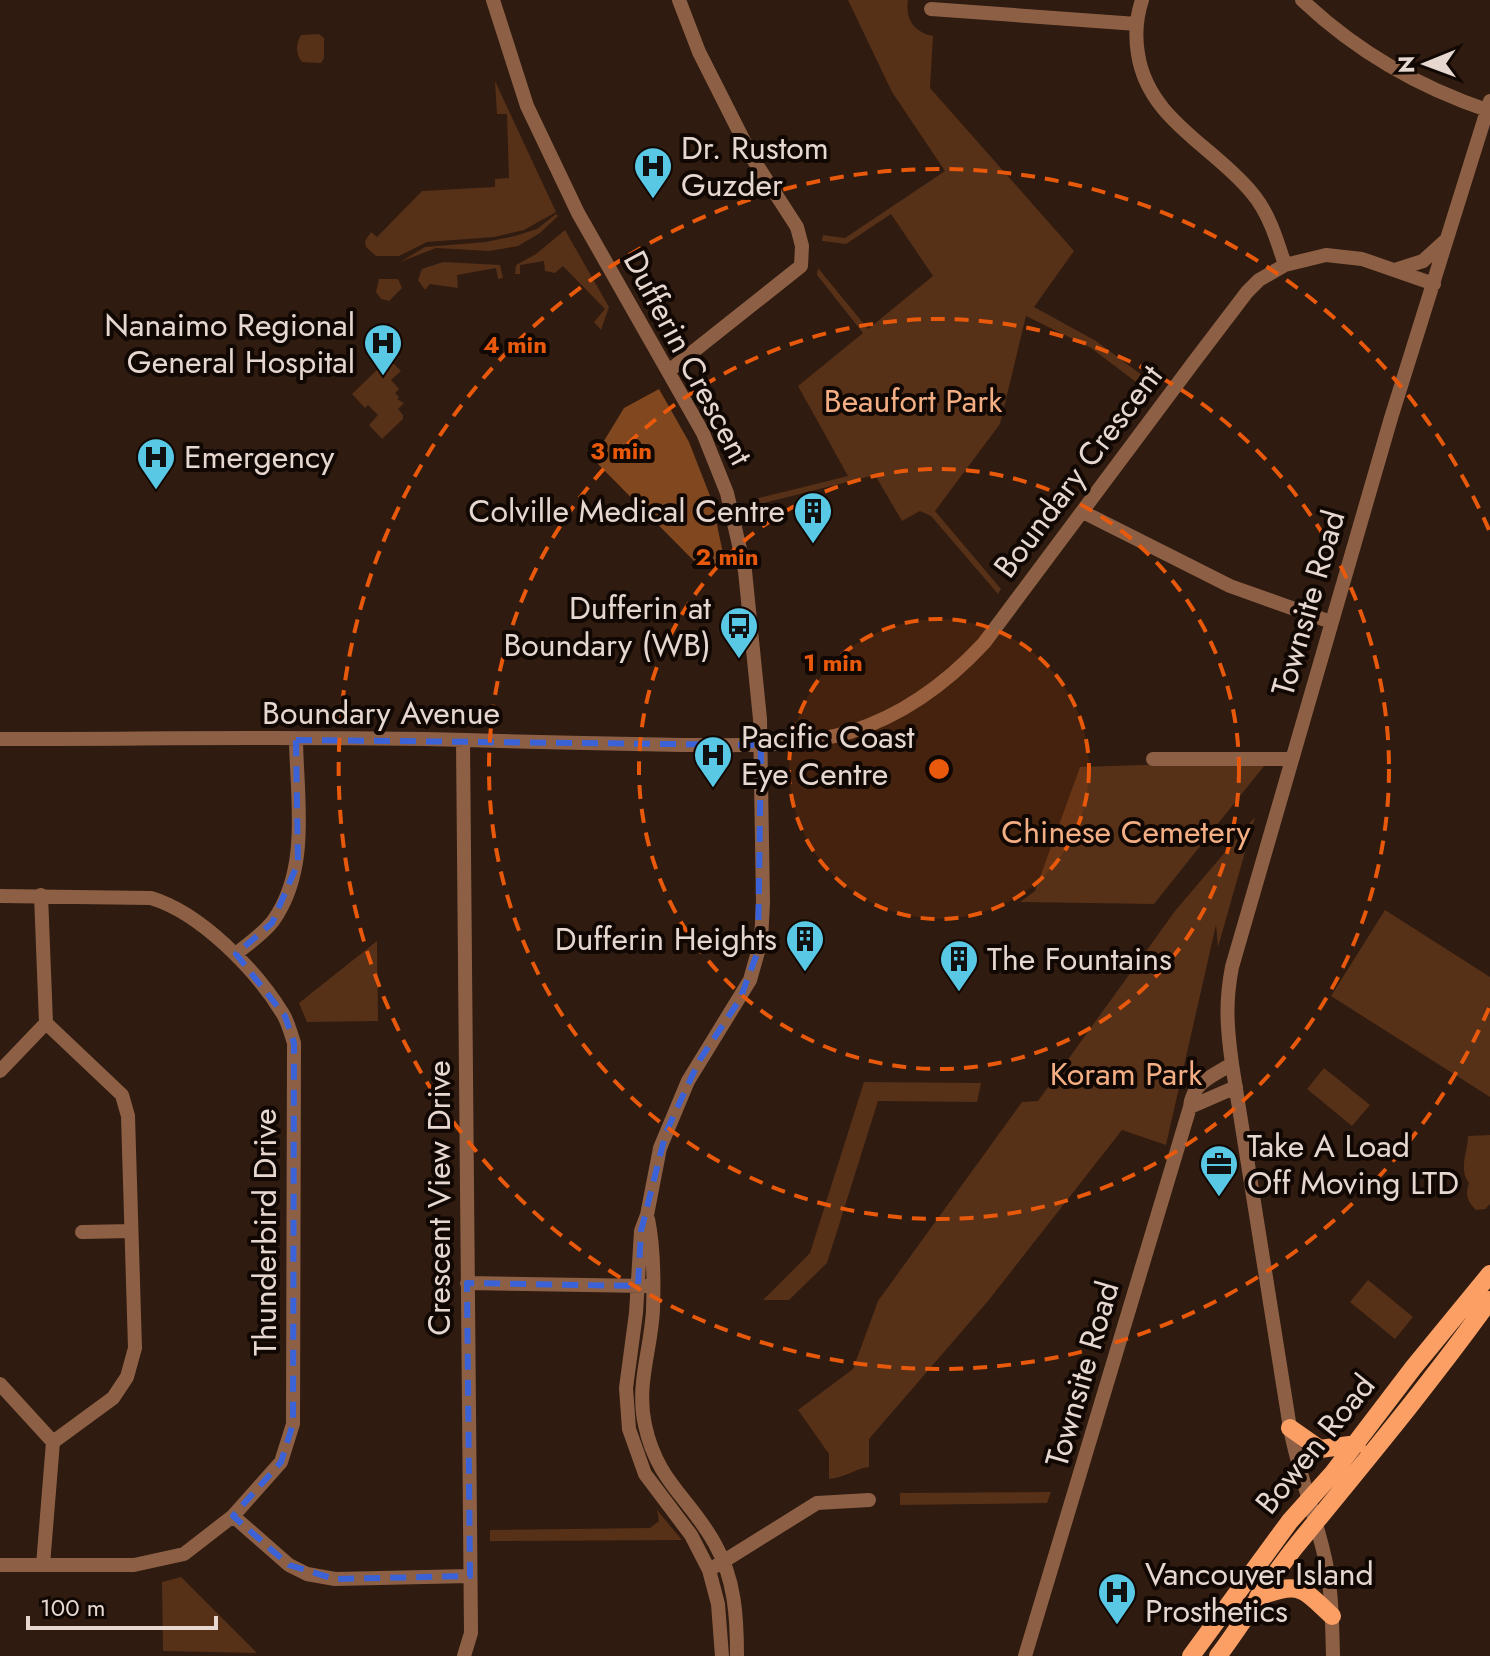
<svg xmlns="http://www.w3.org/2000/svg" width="1490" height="1656" font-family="Jost,sans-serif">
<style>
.green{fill:#573018}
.forest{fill:#81471f}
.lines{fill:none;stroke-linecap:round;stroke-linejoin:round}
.minor{stroke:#8d6046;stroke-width:14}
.major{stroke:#fb9f65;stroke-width:18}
.marked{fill:none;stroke:#3b63d7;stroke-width:6;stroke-dasharray:16 10;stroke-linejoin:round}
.ring{fill:none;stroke:#e8590c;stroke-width:4;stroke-dasharray:14 10}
.labels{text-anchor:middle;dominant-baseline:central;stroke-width:8;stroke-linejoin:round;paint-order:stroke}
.poi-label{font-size:32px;fill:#e6d8d0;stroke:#110804;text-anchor:start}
.street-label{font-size:32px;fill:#e6d8d0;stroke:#110804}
.park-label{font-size:32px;fill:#f4ae83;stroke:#110804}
.centre{fill:#e8590c;stroke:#110804;stroke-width:4}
.ring-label{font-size:24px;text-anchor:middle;font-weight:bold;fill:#e8590c;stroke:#110804;stroke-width:8;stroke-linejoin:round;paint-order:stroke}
</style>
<rect width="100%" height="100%" fill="#2f1b0f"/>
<path class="green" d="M848,0H908C905,19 914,32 933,36L930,88L1074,251L1034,307L1096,341L1154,384L1148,391L1091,348L1026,316L1000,424L935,511L1001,589L998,594L931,516L920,511L902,521L875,475L752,506L751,500L848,476L798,386L863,333L817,275L818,268L868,329L933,276L891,214L846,244L822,241L823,235L845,238L945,171L892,92Z
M319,34L324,38V58L321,63L302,62C295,54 296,43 301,35Z
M495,81L556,212L524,230L494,237L427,242L399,256H376L366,247L365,241L371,232L377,237L422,191L495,187V179L509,178L507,114H497Z
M556,214L558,216L540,233L518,246L489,251L436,248L400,262L425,247L486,242L515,236L537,229Z
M565,230L609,307L601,330L594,322L605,309L563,266L555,273L545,271L544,261L520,265V274H515L516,265L536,254Z
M443,262L500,265L503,278L498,279L496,268L457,275L458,288L430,284L425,290L418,280L422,269Z
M379,279H398L402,288L389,301L381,299L376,292Z
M393,363L401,371L391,380L399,389L395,393L399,397L397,399L404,403L398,409L403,415V419L382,439L369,425L378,415L368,405L365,408L352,394L383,364L387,368Z
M1268,761L1154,904L1020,902L1035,891L1080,767Z
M1255,817L1218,947L1216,925L1166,1145L1122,1130L988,1301L869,1439V1467C854,1469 844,1478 829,1479V1454L798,1410L853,1369L878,1301L1022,1102L1038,1101L1175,911Z
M1385,910L1490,977V1097L1331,996Z
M377,941L378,1021L307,1022L299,1003Z
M1324,1068L1370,1105L1352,1126L1307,1089Z
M864,1082L981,1083L977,1102L878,1101L827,1263L789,1300H763L810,1253Z
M1490,1135V1204L1485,1209L1476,1210C1467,1201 1465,1195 1469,1183C1458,1169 1468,1152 1468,1136Z
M1368,1280L1413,1317L1395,1339L1350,1302Z
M1051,1492L1047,1503L900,1505V1493Z
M657,1510L682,1540L490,1541V1530L650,1528L659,1521Z
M181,1577L257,1653L163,1651L162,1582Z"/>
<path class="forest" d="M659,389L689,442L712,501L725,563L698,565L593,459L624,408Z"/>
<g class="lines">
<path class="minor" d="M493,0L527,106L578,213L703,433L727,493L745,571L760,719L763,903L761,941L750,980L688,1081L660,1148L647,1215L641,1231L636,1313L626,1388L629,1429L645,1474L691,1535L709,1570L718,1604L722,1656
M1142,0C1136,18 1135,36 1138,54C1148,120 1214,146 1252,193C1269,213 1277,240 1285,265
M1302,0C1356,51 1420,88 1490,111
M931,9L1137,24
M1395,270L1423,261L1445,241
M670,370L801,266L802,246L797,227L753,159L699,52L679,0
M1083,512L1230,586L1331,622
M0,739C155,739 310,736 465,740C537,742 610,744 682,745C738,745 796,748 850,732C904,715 947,683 984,643L1193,363L1247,292L1259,280L1285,265L1326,255L1362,259L1434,284
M463,740L471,1633L464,1656
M1153,759H1292
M0,896L151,898C201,913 256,970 283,1014C288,1022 291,1034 294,1043L293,1424L281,1462L233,1516L184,1554L134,1565H0
M236,954C248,944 264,933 273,921C310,869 297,800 296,740
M46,1023L122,1095L128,1116L135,1348L127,1377L113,1398L53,1442
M0,1071L46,1023L41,895
M1190,1107L1236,1087
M648,1219C654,1248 654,1281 653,1310C651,1350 636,1385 645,1425C657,1482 690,1498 715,1544C735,1579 737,1617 737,1656
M82,1232L131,1231
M467,1283L647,1286
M0,1384L53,1442L43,1565
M233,1516L289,1565L307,1574L335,1579L470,1576
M716,1566L817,1503L869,1500
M1025,1656L1190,1107C1192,1083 1212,1076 1232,1064
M1333,1656C1332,1621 1332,1584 1323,1550C1313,1509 1298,1470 1290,1428L1232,1064C1227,1028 1225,1003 1232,967L1391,418L1490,101"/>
<path class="major" d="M1290,1428L1320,1449L1357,1444
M1258,1597C1299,1581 1301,1587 1332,1616
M1191,1656L1290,1521L1333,1473L1413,1368L1490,1274
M1218,1656C1245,1620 1268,1581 1296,1546C1362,1465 1429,1385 1490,1300"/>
</g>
<path class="marked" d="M296,740L761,745L758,951L740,999L699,1061L666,1132L641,1231L638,1286L467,1283L470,1576L335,1579L289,1565L233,1516L281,1462L293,1424L294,1043L285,1016L236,954L272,923L298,863Z"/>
<circle cx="939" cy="769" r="150" fill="#e8590c" fill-opacity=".12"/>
<g class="ring">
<circle cx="939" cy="769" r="150"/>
<circle cx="939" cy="769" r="300"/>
<circle cx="939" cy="769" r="450"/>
<path d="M1489 1008A600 600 0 1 1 1489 530"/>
</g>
<defs>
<symbol id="hospital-pin" viewBox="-11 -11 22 30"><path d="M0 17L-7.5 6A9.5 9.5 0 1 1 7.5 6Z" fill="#59c8e5" stroke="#110804"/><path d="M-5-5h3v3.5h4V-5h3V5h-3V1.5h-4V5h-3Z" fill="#111"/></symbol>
<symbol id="building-pin" viewBox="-11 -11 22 30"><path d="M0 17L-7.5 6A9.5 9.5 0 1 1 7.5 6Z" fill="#59c8e5" stroke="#110804"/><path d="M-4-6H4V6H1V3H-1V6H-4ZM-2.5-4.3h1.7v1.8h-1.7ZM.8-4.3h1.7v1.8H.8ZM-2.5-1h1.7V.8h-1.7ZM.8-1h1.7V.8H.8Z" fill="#111"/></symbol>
<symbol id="bus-pin" viewBox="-11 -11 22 30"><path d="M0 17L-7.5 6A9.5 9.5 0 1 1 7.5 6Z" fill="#59c8e5" stroke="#110804"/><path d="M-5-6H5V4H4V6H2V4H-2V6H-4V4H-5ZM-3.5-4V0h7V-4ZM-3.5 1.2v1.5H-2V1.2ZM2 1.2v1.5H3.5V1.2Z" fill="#111"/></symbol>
<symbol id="office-pin" viewBox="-11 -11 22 30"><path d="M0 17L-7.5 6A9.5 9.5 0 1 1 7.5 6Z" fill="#59c8e5" stroke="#110804"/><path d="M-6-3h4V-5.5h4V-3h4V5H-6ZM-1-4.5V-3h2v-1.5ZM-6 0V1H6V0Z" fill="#111"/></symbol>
</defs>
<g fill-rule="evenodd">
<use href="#hospital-pin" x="631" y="144" width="44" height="60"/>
<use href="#hospital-pin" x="361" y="321" width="44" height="60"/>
<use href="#hospital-pin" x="134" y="435" width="44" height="60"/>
<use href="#building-pin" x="791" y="489" width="44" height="60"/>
<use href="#bus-pin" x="717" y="604" width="44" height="60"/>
<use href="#hospital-pin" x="691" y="733" width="44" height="60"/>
<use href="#building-pin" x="783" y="917" width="44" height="60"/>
<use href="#building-pin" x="937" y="937" width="44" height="60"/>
<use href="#office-pin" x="1197" y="1142" width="44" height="60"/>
<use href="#hospital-pin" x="1095" y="1570" width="44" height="60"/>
</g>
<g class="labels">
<g class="poi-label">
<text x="681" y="148">Dr. Rustom<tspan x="681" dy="37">Guzder</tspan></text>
<text x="355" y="325" text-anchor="end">Nanaimo Regional<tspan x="355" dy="37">General Hospital</tspan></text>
<text x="184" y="457">Emergency</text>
<text x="785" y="511" text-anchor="end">Colville Medical Centre</text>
<text x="711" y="608" text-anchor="end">Dufferin at<tspan x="711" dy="37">Boundary (WB)</tspan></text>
<text x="741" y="737">Pacific Coast<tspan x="741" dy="37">Eye Centre</tspan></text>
<text x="777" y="939" text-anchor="end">Dufferin Heights</text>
<text x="987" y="959">The Fountains</text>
<text x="1247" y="1146">Take A Load<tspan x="1247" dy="37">Off Moving LTD</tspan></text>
<text x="1145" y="1574">Vancouver Island<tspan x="1145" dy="37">Prosthetics</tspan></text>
</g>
<g class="street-label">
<text transform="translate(688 358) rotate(62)">Dufferin Crescent</text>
<text transform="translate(1078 471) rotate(-53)">Boundary Crescent</text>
<text transform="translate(1308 603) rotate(-74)">Townsite Road</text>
<text x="381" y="713">Boundary Avenue</text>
<text transform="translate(439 1198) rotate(-90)">Crescent View Drive</text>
<text transform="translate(265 1232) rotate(-90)">Thunderbird Drive</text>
<text transform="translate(1082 1374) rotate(-74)">Townsite Road</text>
<text transform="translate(1315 1444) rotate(-51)">Bowen Road</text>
</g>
<g class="park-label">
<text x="913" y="401">Beaufort Park</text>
<text x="1126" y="832">Chinese Cemetery</text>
<text x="1126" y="1074">Koram Park</text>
</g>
</g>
<circle cx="939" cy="769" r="12" class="centre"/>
<g class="ring-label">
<text x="515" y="353">4 min</text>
<text x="621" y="459">3 min</text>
<text x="727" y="565">2 min</text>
<text x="833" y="671">1 min</text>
</g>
<g transform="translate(1426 64) rotate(269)" stroke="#110804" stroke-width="6" paint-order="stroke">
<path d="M0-6L14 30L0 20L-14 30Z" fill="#e6d8d0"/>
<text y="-12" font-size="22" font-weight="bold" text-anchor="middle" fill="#e6d8d0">N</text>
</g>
<path d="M28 1616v12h188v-12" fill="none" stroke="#e6d8d0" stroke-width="4"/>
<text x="40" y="1616" font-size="24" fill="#e6d8d0" stroke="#110804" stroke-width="6" paint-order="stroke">100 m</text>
</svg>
